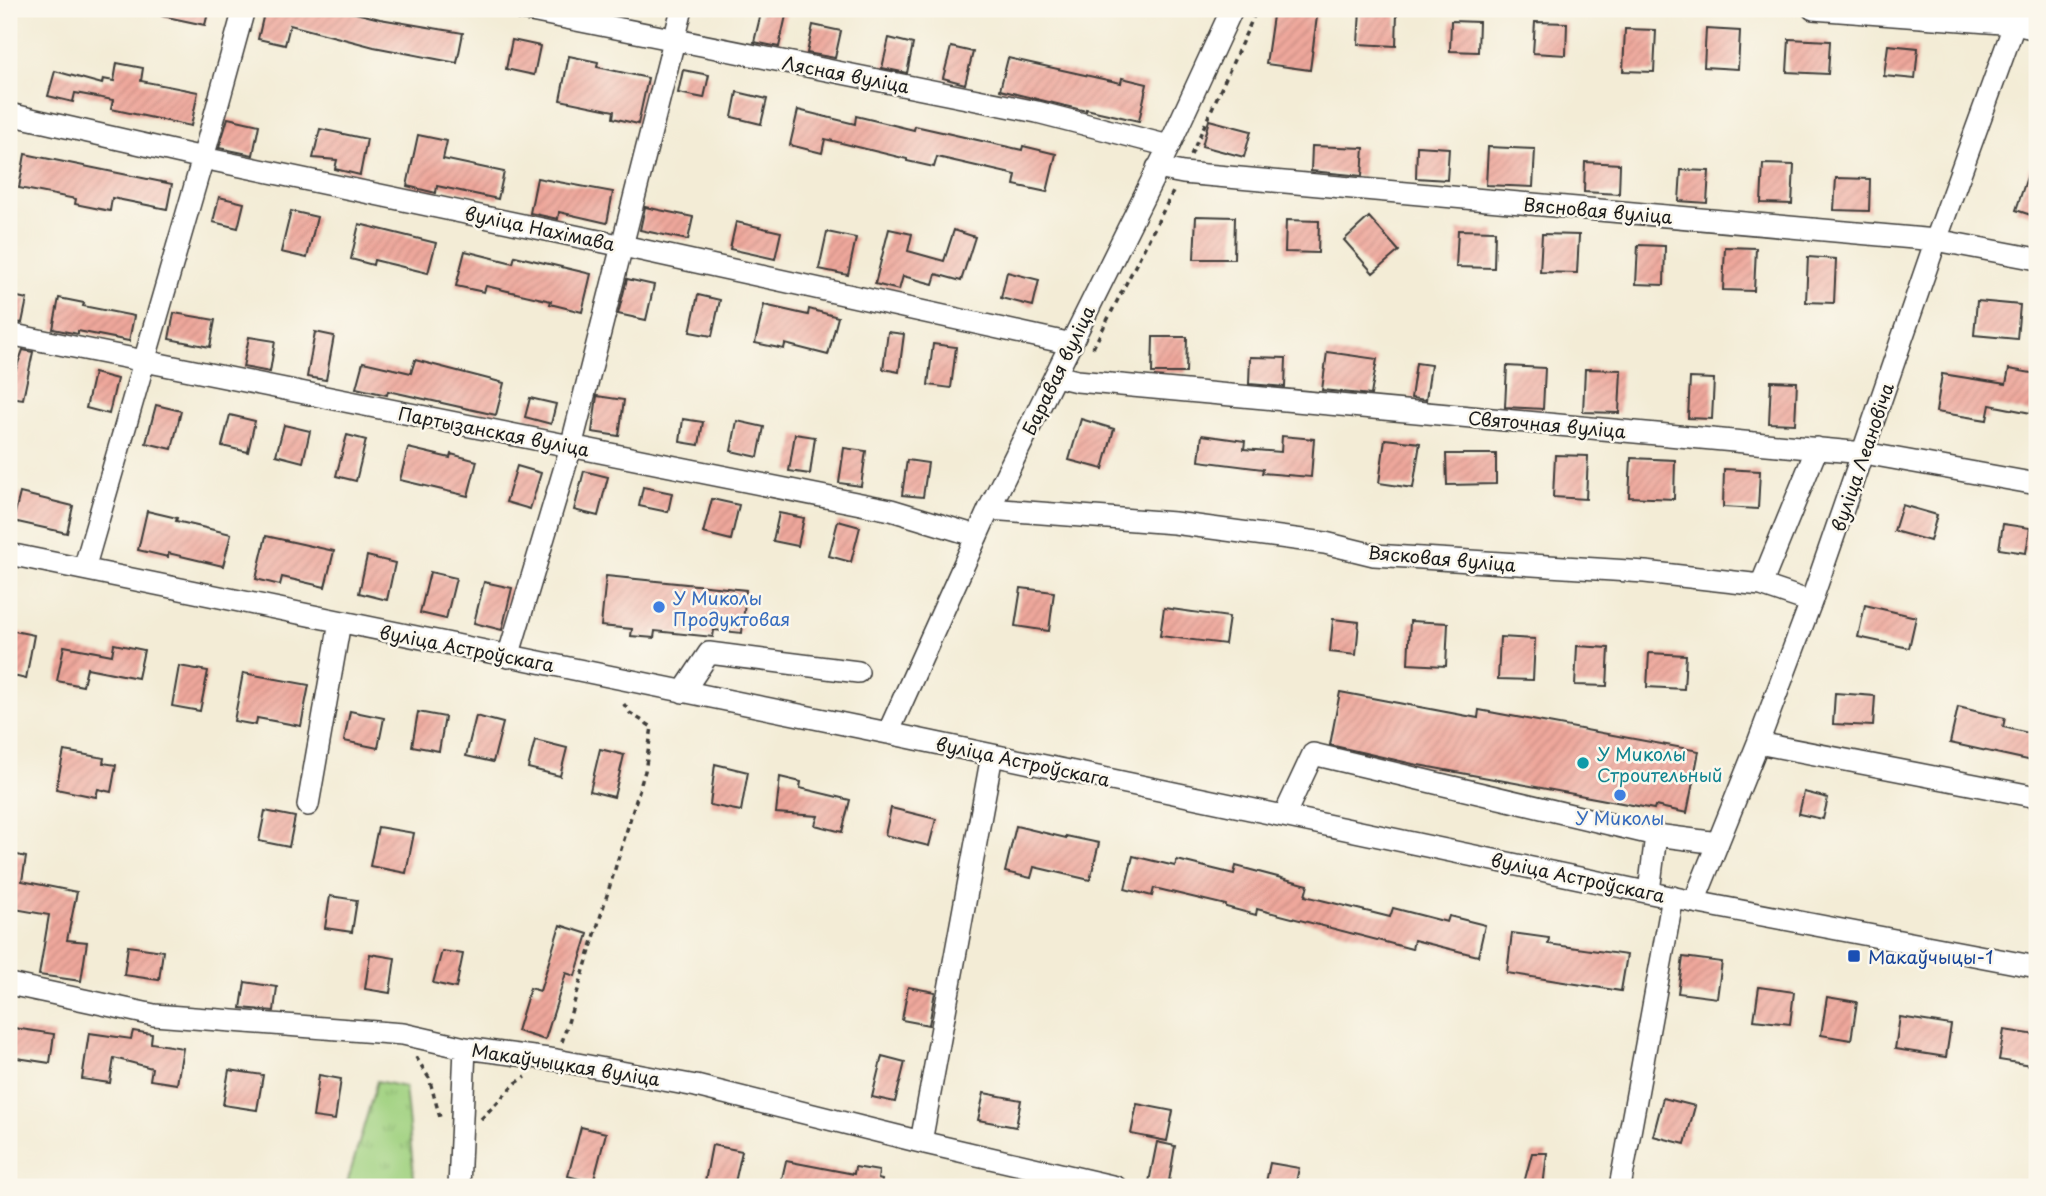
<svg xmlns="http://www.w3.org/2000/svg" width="2046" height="1196" font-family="'Playpen Sans',sans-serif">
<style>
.grass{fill:url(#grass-tufts);stroke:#5e764e;stroke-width:2}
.building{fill:url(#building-hatch)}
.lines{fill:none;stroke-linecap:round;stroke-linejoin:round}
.minor-casing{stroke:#3c3b38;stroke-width:24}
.path{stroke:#3c3b38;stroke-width:3.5;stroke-dasharray:5 5;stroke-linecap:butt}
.minor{stroke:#fff;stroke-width:21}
.shop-dot{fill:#3f7fe0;stroke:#fbf7ec;stroke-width:2.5}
.culture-dot{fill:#0f9aa8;stroke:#fbf7ec;stroke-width:2.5}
.transit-dot{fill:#1a4fb4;stroke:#fbf7ec;stroke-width:2.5}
.labels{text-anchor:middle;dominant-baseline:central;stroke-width:5;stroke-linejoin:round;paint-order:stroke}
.street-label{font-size:18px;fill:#1c1c1c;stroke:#fbf7ec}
.shop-label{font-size:18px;fill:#366cbe;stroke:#fbf7ec;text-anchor:start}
.culture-label{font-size:18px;fill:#0d838f;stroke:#fbf7ec;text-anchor:start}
.transit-label{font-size:18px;fill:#164399;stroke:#fbf7ec;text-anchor:start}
</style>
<defs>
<pattern id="grass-tufts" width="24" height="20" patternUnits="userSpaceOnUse" patternTransform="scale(1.75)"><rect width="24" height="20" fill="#a0d180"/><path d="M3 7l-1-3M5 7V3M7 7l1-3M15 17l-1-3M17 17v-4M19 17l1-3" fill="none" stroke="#89b36e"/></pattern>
<pattern id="building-hatch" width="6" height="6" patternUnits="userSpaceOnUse" patternTransform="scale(1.75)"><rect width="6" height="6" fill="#eea79b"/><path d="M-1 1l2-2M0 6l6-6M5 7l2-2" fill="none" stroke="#cc8f85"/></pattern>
</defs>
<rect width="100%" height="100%" fill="#fbf7ec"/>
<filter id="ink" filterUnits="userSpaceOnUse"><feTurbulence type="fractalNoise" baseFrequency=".0143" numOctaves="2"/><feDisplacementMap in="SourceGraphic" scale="14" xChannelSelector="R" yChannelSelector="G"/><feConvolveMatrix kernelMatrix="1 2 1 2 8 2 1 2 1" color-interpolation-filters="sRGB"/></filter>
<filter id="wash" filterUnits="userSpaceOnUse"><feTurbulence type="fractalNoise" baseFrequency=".00686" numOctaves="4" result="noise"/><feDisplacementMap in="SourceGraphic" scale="28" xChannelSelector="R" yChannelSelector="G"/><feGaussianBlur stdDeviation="1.57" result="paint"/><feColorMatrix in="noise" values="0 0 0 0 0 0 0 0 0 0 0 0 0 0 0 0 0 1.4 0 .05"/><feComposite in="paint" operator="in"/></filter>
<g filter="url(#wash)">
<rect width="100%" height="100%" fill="#f3ecd6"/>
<path class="grass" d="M377,1081L405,1087L415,1187H346Z"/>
<g id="blocks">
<path class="building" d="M162,9H209L205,25L162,16Z
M265,9H339L380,19L463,33L457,63L374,47L290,25L285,45L258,39Z
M762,9H775L787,11L779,47L754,42Z
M1274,9H1318L1310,70L1266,64Z
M1360,10L1397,12L1396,46L1358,44Z
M1451,21L1479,22L1478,52L1450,51Z
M1535,22L1567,23L1566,55L1533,53Z
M813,25L841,31L835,58L807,53Z
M1625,29L1656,30L1654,72L1623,71Z
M1706,29L1740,31L1738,69L1704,67Z
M889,38L913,44L907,73L882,68Z
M1789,39L1830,41L1828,74L1787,72Z
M512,40L540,46L534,75L506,69Z
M1888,45L1918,48L1915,79L1884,76Z
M951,47L973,52L965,84L943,78Z
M569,56L598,62L597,67L648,78L638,124L613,118L614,111L560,100Z
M1008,58L1121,83L1122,78L1147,84L1139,121L1086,109V111L1000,90Z
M117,63L143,68L141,81L198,92L191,126L111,109L113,100L75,93L73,102L48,96L55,71L102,84L103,79L114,81Z
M683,70L709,75L704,98L678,93Z
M737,92L767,99L761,124L732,117Z
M798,110L855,124L856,116L914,130L915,126L1022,150L1023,146L1056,154L1047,192L1014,185L1016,175L937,157L934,167L907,161V159L825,139L822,153L790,145Z
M228,118L259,125L253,155L219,148Z
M1209,120L1251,131L1244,157L1202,146Z
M320,129L367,139L360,175L335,169L337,160L313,158Z
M418,135L447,141L443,159L504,172L498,199L437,186L436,193L407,186Z
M1312,146L1364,148L1362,176L1311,171Z
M1417,146L1449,148L1447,180L1416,178Z
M1488,147L1535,149L1533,187L1486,185Z
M25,154L172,184L167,209L112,198L110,211L75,204L76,199L19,188Z
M2034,156L2037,157V217L2016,210Z
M1585,162L1620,164L1619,194L1584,192Z
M1763,164L1794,165L1792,204L1761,203Z
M1681,170L1709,171L1707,203L1679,201Z
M537,178L613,192L607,223L559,212L558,219L530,213Z
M1836,178L1870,179L1869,211L1834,210Z
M219,197L244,203L238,228L213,222Z
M645,207L693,217L688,240L640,230Z
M291,211L317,217L307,258L281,252Z
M1196,216L1235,217L1234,259H1194Z
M1369,217L1399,251L1373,273L1344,240Z
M1286,220L1319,221L1318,253L1285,252Z
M736,222L781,232L775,259L730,249Z
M359,224L436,243L428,273L374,260L373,265L351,259Z
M889,229L912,234L908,251L944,261L954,230L975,237L961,281L936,274L933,284L903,276L899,290L875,284Z
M1458,230L1495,231L1494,268L1456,267Z
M827,232L856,238L848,275L819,269Z
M1542,234L1579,235L1577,273L1540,272Z
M1638,245L1665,246L1664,285L1636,284Z
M1725,247L1756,248L1754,291L1723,290Z
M465,251L513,263L515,256L591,274L582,312L550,304L551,301L486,286L484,292L456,286Z
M1808,257L1836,259L1834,303L1806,302Z
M1007,272L1039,280L1033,306L1001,298Z
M627,279L654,285L646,320L618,314Z
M9,295L27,299L22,323L9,321Z
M698,295L720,300L712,336L690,332Z
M59,298L84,303L83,306L134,316L129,341L78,331V334L53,329Z
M1977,301L2020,305L2017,339L1974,335Z
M764,305L808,315L809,309L838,317L828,355L785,344L784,349L755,343Z
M174,313L215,320L210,347L169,339Z
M315,332L334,336L326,380L307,377Z
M888,332L904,334L899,372L883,369Z
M249,337L275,341L270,372L243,367Z
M1153,337H1187L1186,373H1152Z
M933,344L956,347L951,388L928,385Z
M23,350L33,352L23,399L9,397V388Z
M1327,352L1377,359L1371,395L1322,390Z
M1250,357L1286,358L1285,387L1249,384Z
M415,360L504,383L496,415L388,391L387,395L356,388L363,362L411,373Z
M1416,363L1431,365L1426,400L1411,398Z
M1507,366L1545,368L1543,409L1505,407Z
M1585,369L1621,370L1619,413L1583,412Z
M2009,369L2037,374L2031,413L1990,405L1987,420L1936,412L1942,374L2006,384Z
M94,373L117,379L109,414L86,408Z
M1690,378L1714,379L1712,419L1688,418Z
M1771,381L1797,382L1795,424L1769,423Z
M597,396L624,400L619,436L592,432Z
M530,398L556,404L551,424L525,417Z
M156,405L181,411L172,449L146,443Z
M230,415L255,421L248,452L222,446Z
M683,419L703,422L699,445L680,442Z
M1081,419L1114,429L1103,469L1069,460Z
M737,421L764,427L758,457L731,451Z
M284,425L310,431L303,462L276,455Z
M795,434L815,437L810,474L789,471Z
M347,435L366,440L356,481L336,476Z
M1202,435L1245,441L1244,449L1281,452L1282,436L1314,439L1311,477L1262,473L1263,469L1199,461Z
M1385,439L1420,443L1413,488L1379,483Z
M408,448L450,458L451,454L477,461L468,496L400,480Z
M844,448L866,451L861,486L839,483Z
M1446,454H1496V484L1447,485Z
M1555,455L1588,456L1586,499L1553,497Z
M1631,458L1675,460L1674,499L1629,497Z
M907,460L928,463L923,497L902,495Z
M517,466L541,473L530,509L506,502Z
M1724,469L1760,471L1758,509L1723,507Z
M584,471L608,477L598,516L574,510Z
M643,487L672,493L668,512L639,506Z
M20,493L73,506L67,533L13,521Z
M712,499L739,505L731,540L703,533Z
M1902,505L1937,515L1930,541L1894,531Z
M147,511L177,518L176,521L231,534L223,566L168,553V557L138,550Z
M779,513L804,518L798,546L773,541Z
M838,521L860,527L851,562L829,556Z
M2003,524L2030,528L2026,553L1999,549Z
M266,536L334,551L325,587L282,577L280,585L256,579Z
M367,556L395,563L387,600L359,593Z
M430,572L456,578L446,619L420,613Z
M606,576L746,590L742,633L714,630L713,637L655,631L654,638L631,636L632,629L601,626Z
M484,582L512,588L502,630L474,623Z
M1021,588L1054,592L1049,631L1015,626Z
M1865,605L1916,617L1909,648L1858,637Z
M1164,608L1229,617L1225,644L1160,636Z
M1333,619L1359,622L1356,655L1330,652Z
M1410,621L1448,623L1446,666L1408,664Z
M9,630L34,635L26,679L9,675Z
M1500,637L1535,639L1533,680L1498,679Z
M114,644L144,650L138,678L87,668L83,686L57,681L64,646L112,655Z
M1577,646L1609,648L1607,686L1575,685Z
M1649,653L1686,655L1684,689L1647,687Z
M179,666L208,671L200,711L172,706Z
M243,673L309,685L301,726L257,718L256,725L234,721Z
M1340,692L1478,718L1479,710L1699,751L1687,813L1655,806L1654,809L1413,764L1330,745Z
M1835,693L1875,696L1873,726L1833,724Z
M1958,707L2005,718L2003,727L2037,735V762L1950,743Z
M350,711L384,718L378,748L344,741Z
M418,712L445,717L439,751L412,746Z
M476,716L503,723L493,762L466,756Z
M535,740L567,748L560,776L528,768Z
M600,749L624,755L614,797L590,791Z
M64,751L104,758L103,763L116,765L111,792L98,789L96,797L56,789Z
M715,764L748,772L741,811L710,805Z
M780,777L801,782L800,788L850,800L842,832L815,825L818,816L776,813Z
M1804,792L1828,798L1823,819L1799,814Z
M891,808L936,819L929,846L885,835Z
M265,811L295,817L289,847L259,841Z
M1016,826L1066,838V836L1099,843L1090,880L1034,867L1031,878L1005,872Z
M378,827L414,833L406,873L370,866Z
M9,853L26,857L22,881L77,892L67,940L87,942L81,981L39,975L49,915L9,908Z
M1133,856L1175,866L1177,860L1234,874L1236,866L1308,885L1305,896L1390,917L1393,908L1447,922L1449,916L1485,925L1478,956L1414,940L1412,949L1257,909L1256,915L1226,907V905L1154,888L1152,896L1125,889Z
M330,896L357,900L352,932L325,928Z
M560,925L588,934L575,976L566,973L545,1040L517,1031L530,988L540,991Z
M1512,933L1549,938L1548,944L1627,955L1621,991L1507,973Z
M128,946L163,951L159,980L124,975Z
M442,951L463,954L456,988L433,983Z
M370,954L395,958L390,993L365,989Z
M1683,957L1722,962L1717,998L1678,993Z
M245,982L277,987L274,1011L241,1008Z
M908,987L935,992L929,1025L902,1020Z
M1759,987L1794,992L1790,1024L1754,1020Z
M1827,997L1857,1002L1851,1040L1821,1035Z
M1900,1017L1951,1025L1946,1057L1895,1049Z
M14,1028L54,1034L50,1063L10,1057Z
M2004,1030L2037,1035V1066L1999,1060Z
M133,1031L152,1034L151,1043L183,1048L177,1084L150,1080L152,1068L114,1058L110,1083L82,1079L89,1033L131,1039Z
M882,1056L905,1062L895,1102L872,1097Z
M229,1070L263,1075L257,1110L223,1105Z
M319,1075L341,1079L335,1120L313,1117Z
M984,1093L1021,1100L1016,1127L978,1120Z
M1663,1098L1695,1106L1685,1144L1653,1136Z
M1137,1104L1173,1111L1167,1141L1131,1134Z
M581,1127L606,1133L593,1183L568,1176Z
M1157,1142L1175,1146L1168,1187H1148Z
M712,1145L742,1151L734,1187H704Z
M1532,1153H1547L1543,1187L1524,1183Z
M786,1161L854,1174L855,1167L879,1171L878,1179L882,1180L881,1187H780Z
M1270,1163L1299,1168L1295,1187H1265Z"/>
</g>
</g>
<g filter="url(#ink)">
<use href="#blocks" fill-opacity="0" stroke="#3c3b38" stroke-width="2"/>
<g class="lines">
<defs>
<path id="minor" d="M521,9L1037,112L1169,146
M1813,9L2015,24L2037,29
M9,114L203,158L623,246L1072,344
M1157,168L1183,173L1936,240L2037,259
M9,334L891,510L977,536
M1056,376L1077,381L1864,453L2037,484
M989,509L1174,523L1325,543L1374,555L1645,572L1761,585L1811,602
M9,554L888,733L1694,902L2037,967
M84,569L203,158L244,9
M1761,585L1817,448
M508,657L571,447L682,9
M683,692L709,653L858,672
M888,733L989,509L1169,146L1232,9
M1758,743L2037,797
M308,805L340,622
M1284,816L1313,754L1656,835L1649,892
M1656,835L1718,843
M1694,902L1758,743L1811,602L1936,240L2020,9
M9,984L154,1015L403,1034L465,1048L556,1060L696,1086L921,1142L1116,1187
M921,1142L992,755
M459,1187L465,1048
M1620,1187L1673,897"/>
</defs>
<use href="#minor" class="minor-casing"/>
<path class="path" d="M1191,155L1257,9
M1093,348L1174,190
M562,1042L645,771L652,727L630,713L621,700
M416,1057L429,1078L441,1121
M481,1119L516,1083L526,1077"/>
<use href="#minor" class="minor"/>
</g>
</g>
<g class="shop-dot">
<circle cx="659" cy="607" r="7"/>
<circle cx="1620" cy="795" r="7"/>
</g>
<circle class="culture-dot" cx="1583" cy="763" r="7"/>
<rect class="transit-dot" x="1847" y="949" width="14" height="14" rx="3.5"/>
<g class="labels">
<g class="street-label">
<text transform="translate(846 74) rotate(11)">Лясная вуліца</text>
<text transform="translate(1598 210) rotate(5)">Вясновая вуліца</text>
<text transform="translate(540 228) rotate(12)">вуліца Нахімава</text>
<text transform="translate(1058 370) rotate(-64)">Баравая вуліца</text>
<text transform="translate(1547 424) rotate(5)">Святочная вуліца</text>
<text transform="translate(494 431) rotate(11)">Партызанская вуліца</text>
<text transform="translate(1862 457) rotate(-71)">вуліца Леановіча</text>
<text transform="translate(1442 558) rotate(5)">Вясковая вуліца</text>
<text transform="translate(467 648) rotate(11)">вуліца Астроўскага</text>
<text transform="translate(1023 761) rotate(12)">вуліца Астроўскага</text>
<text transform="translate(1578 877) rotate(12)">вуліца Астроўскага</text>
<text transform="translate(566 1064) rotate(9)">Макаўчыцкая вуліца</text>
</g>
<g class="shop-label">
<text x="673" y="597">У Миколы<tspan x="673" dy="21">Продуктовая</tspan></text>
<text x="1620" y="817" text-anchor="middle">У Миколы</text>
</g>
<g class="culture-label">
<text x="1597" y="753">У Миколы<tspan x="1597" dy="21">Строительный</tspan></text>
</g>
<g class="transit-label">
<text x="1868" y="956">Макаўчыцы-1</text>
</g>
</g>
<rect width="2046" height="1196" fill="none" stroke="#fbf7ec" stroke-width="35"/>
</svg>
